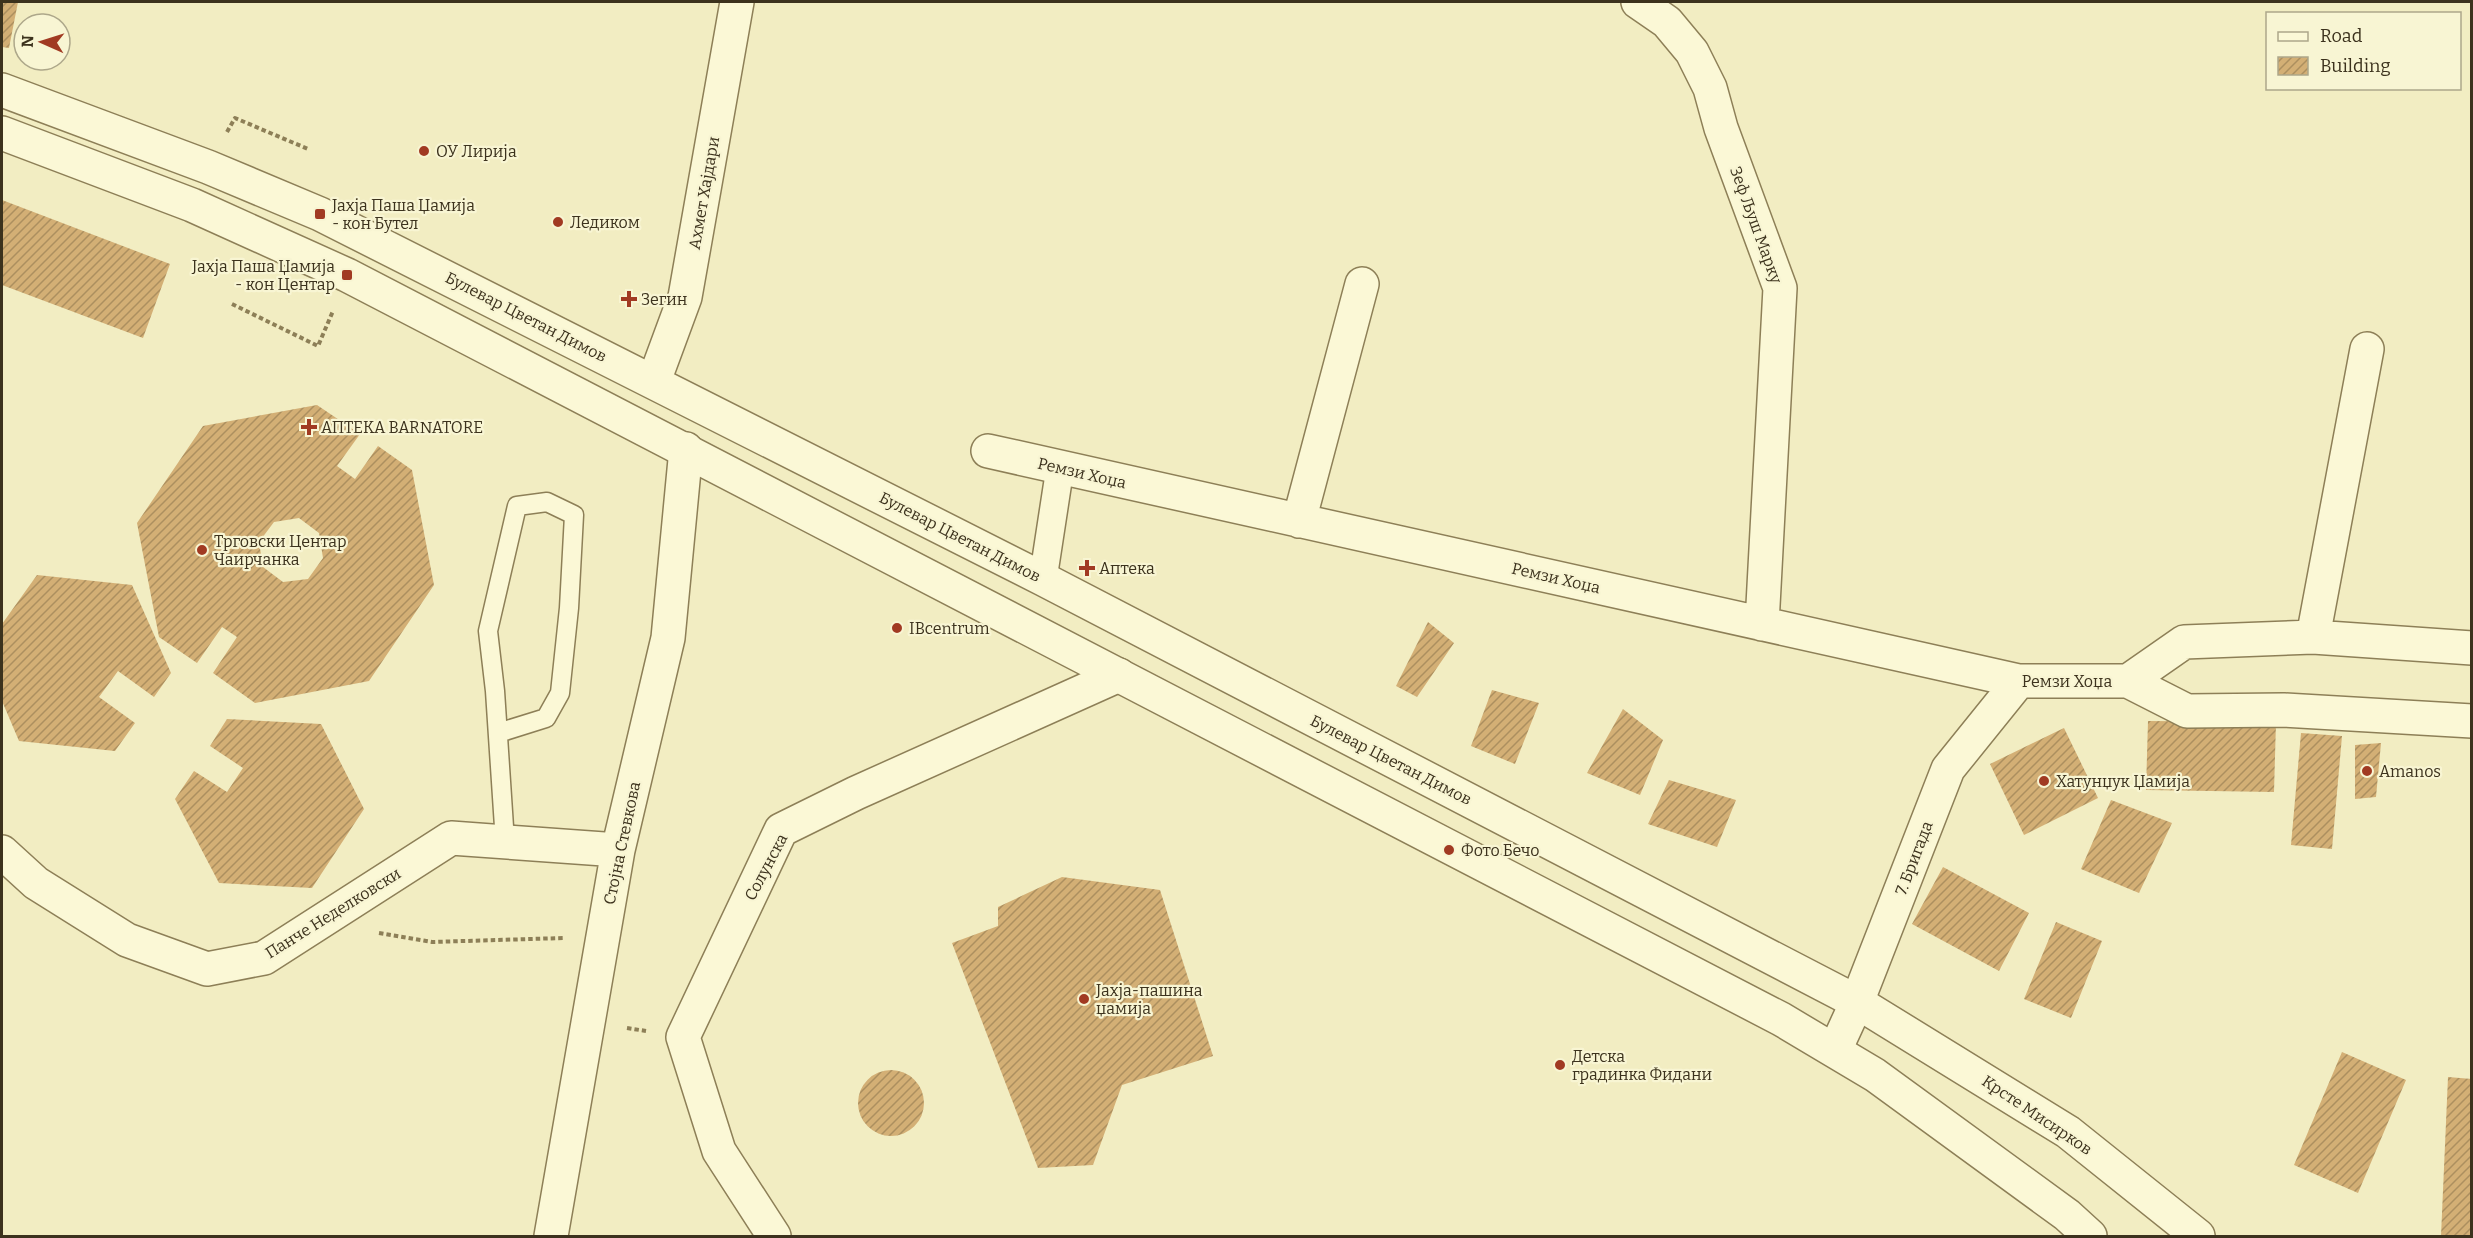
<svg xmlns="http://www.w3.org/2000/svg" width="2473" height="1238" font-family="Bitter,serif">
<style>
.building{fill:url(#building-hatch);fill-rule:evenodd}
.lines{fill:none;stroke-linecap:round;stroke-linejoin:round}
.service-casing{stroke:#8d7f57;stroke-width:21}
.pedestrian-casing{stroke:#8d7f57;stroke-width:30}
.minor-casing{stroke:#8d7f57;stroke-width:36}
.tertiary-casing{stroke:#8d7f57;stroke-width:36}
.path{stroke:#8d7f57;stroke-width:4;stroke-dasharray:4.5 3;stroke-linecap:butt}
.service{stroke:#fbf8d6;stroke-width:18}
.pedestrian{stroke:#fbf8d6;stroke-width:27}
.minor{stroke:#fbf8d6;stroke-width:33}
.tertiary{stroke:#fbf8d6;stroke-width:33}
.poi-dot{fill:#a13a22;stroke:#f8f5d3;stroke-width:2}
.labels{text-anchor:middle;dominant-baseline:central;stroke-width:4.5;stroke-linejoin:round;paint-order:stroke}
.poi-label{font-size:16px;fill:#3c321d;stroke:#f8f5d3;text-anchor:start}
.street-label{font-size:16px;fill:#3c321d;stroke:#f8f5d3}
</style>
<defs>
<pattern id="building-hatch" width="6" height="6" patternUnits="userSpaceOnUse" patternTransform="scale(1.5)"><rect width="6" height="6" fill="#d3af75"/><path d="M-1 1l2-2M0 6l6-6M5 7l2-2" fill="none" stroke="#ac8f5f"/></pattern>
</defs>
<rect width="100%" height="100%" fill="#f2edc2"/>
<path class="building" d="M2,2H18L9,48L2,47Z
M2,200L170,264L143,338L2,285Z
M317,405L360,434L337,466L355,479L378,446L412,470L434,585L369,681L255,703L213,673L237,637L222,627L197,663L159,637L137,523L203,426ZM299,518L319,533L323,558L308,579L283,582L263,567L259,542L274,522Z
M37,575L132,585L171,673L154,697L118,671L99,697L135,723L115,751L19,741L2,701V624Z
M1428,622L1454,643L1417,697L1396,686Z
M1492,690L1539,703L1515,764L1471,746Z
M1623,709L1663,740L1640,795L1587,773Z
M227,719L321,724L364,809L312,888L219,883L175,799L194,771L227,792L243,768L210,746Z
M2148,721L2276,722L2274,792L2146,790Z
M2064,728L2098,798L2024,835L1990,764Z
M2301,733L2342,736L2332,849L2291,845Z
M2381,743L2376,797L2355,799V745Z
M1669,780L1736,800L1717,847L1648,824Z
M2111,800L2172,823L2139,893L2081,869Z
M1943,867L2029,913L1999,971L1912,924Z
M1062,877L1160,890L1213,1056L1122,1085L1093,1165L1038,1168L952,943L998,926V907Z
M2056,922L2102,941L2071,1018L2024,999Z
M2342,1052L2406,1080L2358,1193L2294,1165Z
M858 1103a33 33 0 1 1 66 0a33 33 0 1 1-66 0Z
M2448,1077L2472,1079V1236H2441Z"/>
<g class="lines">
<defs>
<path id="service" d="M498,733L546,718L560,693L569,608L574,515L547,502L517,506L488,631L495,691L505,842"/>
<path id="pedestrian" d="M1043,579L1060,468"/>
<path id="minor" d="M1638,2L1667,22L1692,52L1710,88L1721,128L1780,288L1762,624
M654,381L685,297L737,2
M988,451L2019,681H2128L2187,711L2284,710L2472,721
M1299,521L1362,284
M2313,637L2367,349
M2128,681L2184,642L2313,637L2472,648
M2,852L36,883L127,940L207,969L264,958L451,838L618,850
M1835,1050L1857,1002L1948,769L2019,681
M551,1236L618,850L668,638L686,449
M774,1236L719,1151L683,1037L781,830L856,793L1119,675"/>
<path id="tertiary" d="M2,90L208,167L320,214L1043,579L1857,1002L2068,1132L2198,1236
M2,133L192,205L347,275L1781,1019L1875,1075L2067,1215L2090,1236"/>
</defs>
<use href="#service" class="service-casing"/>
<use href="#pedestrian" class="pedestrian-casing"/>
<use href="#minor" class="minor-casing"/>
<use href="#tertiary" class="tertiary-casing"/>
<path class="path" d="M227,132L235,118L308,149
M232,304L318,346L333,311
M379,933L432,942L563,938
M627,1028L646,1031"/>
<use href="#service" class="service"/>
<use href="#pedestrian" class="pedestrian"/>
<use href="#minor" class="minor"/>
<use href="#tertiary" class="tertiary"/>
</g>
<g class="poi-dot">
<circle cx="424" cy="151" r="6"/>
<rect x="314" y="208" width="12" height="12" rx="3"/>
<circle cx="558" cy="222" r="6"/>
<rect x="341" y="269" width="12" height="12" rx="3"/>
<path d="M626 290h6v6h6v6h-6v6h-6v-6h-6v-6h6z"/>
<path d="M306 418h6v6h6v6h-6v6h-6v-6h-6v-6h6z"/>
<circle cx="202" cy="550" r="6"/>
<path d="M1084 559h6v6h6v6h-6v6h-6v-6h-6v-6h6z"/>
<circle cx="897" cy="628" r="6"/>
<circle cx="2367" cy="771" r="6"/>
<circle cx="2044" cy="781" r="6"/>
<circle cx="1449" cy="850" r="6"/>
<circle cx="1084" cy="999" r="6"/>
<circle cx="1560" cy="1065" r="6"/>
</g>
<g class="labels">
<g class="poi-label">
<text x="436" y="151">ОУ Лирија</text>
<text x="332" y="205">Јахја Паша Џамија<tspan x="332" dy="18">- кон Бутел</tspan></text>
<text x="570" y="222">Ледиком</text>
<text x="335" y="266" text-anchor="end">Јахја Паша Џамија<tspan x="335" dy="18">- кон Центар</tspan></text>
<text x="641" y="299">Зегин</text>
<text x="321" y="427">АПТЕКА BARNATORE</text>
<text x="214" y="541">Трговски Центар<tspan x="214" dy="18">Чаирчанка</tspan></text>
<text x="1099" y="568">Аптека</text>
<text x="909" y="628">IBcentrum</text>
<text x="2379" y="771">Amanos</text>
<text x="2056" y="781">Хатунџук Џамија</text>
<text x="1461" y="850">Фото Бечо</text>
<text x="1096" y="990">Јахја-пашина<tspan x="1096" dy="18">џамија</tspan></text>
<text x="1572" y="1056">Детска<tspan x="1572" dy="18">градинка Фидани</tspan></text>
</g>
<g class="street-label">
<text transform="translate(704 193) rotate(-80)">Ахмет Хајдари</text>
<text transform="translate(1756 225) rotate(70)">Зеф Љуш Марку</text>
<text transform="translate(526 317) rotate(27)">Булевар Цветан Димов</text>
<text transform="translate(1082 473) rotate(13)">Ремзи Хоџа</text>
<text transform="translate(960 537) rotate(27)">Булевар Цветан Димов</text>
<text transform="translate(1556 578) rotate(13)">Ремзи Хоџа</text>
<text x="2067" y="681">Ремзи Хоџа</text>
<text transform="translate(1391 760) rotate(27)">Булевар Цветан Димов</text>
<text transform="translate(622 843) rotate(-78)">Стојна Стевкова</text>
<text transform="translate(1914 858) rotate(-69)">7. Бригада</text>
<text transform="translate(766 867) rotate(-62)">Солунска</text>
<text transform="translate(333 913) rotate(-32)">Панче Неделковски</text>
<text transform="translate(2037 1115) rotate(34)">Крсте Мисирков</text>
</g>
</g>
<rect width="2473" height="1238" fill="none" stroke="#3c321d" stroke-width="6"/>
<rect x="2266" y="12" width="195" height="78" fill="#f8f5d3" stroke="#ada78a" stroke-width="1.5"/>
<rect x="2278" y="32" width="30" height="9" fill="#fbf8d6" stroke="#ada78a" stroke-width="1.5"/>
<text x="2320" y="42" font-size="18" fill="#3c321d">Road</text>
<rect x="2278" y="57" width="30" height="18" fill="url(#building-hatch)" stroke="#ada78a" stroke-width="1.5"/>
<text x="2320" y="72" font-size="18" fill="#3c321d">Building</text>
<g transform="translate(42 42) rotate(273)"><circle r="28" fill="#f8f5d3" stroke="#ada78a" stroke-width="1.5"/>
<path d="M0-4.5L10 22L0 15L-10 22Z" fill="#a13a22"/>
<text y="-9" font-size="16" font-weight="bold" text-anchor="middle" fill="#3c321d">N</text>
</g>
</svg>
